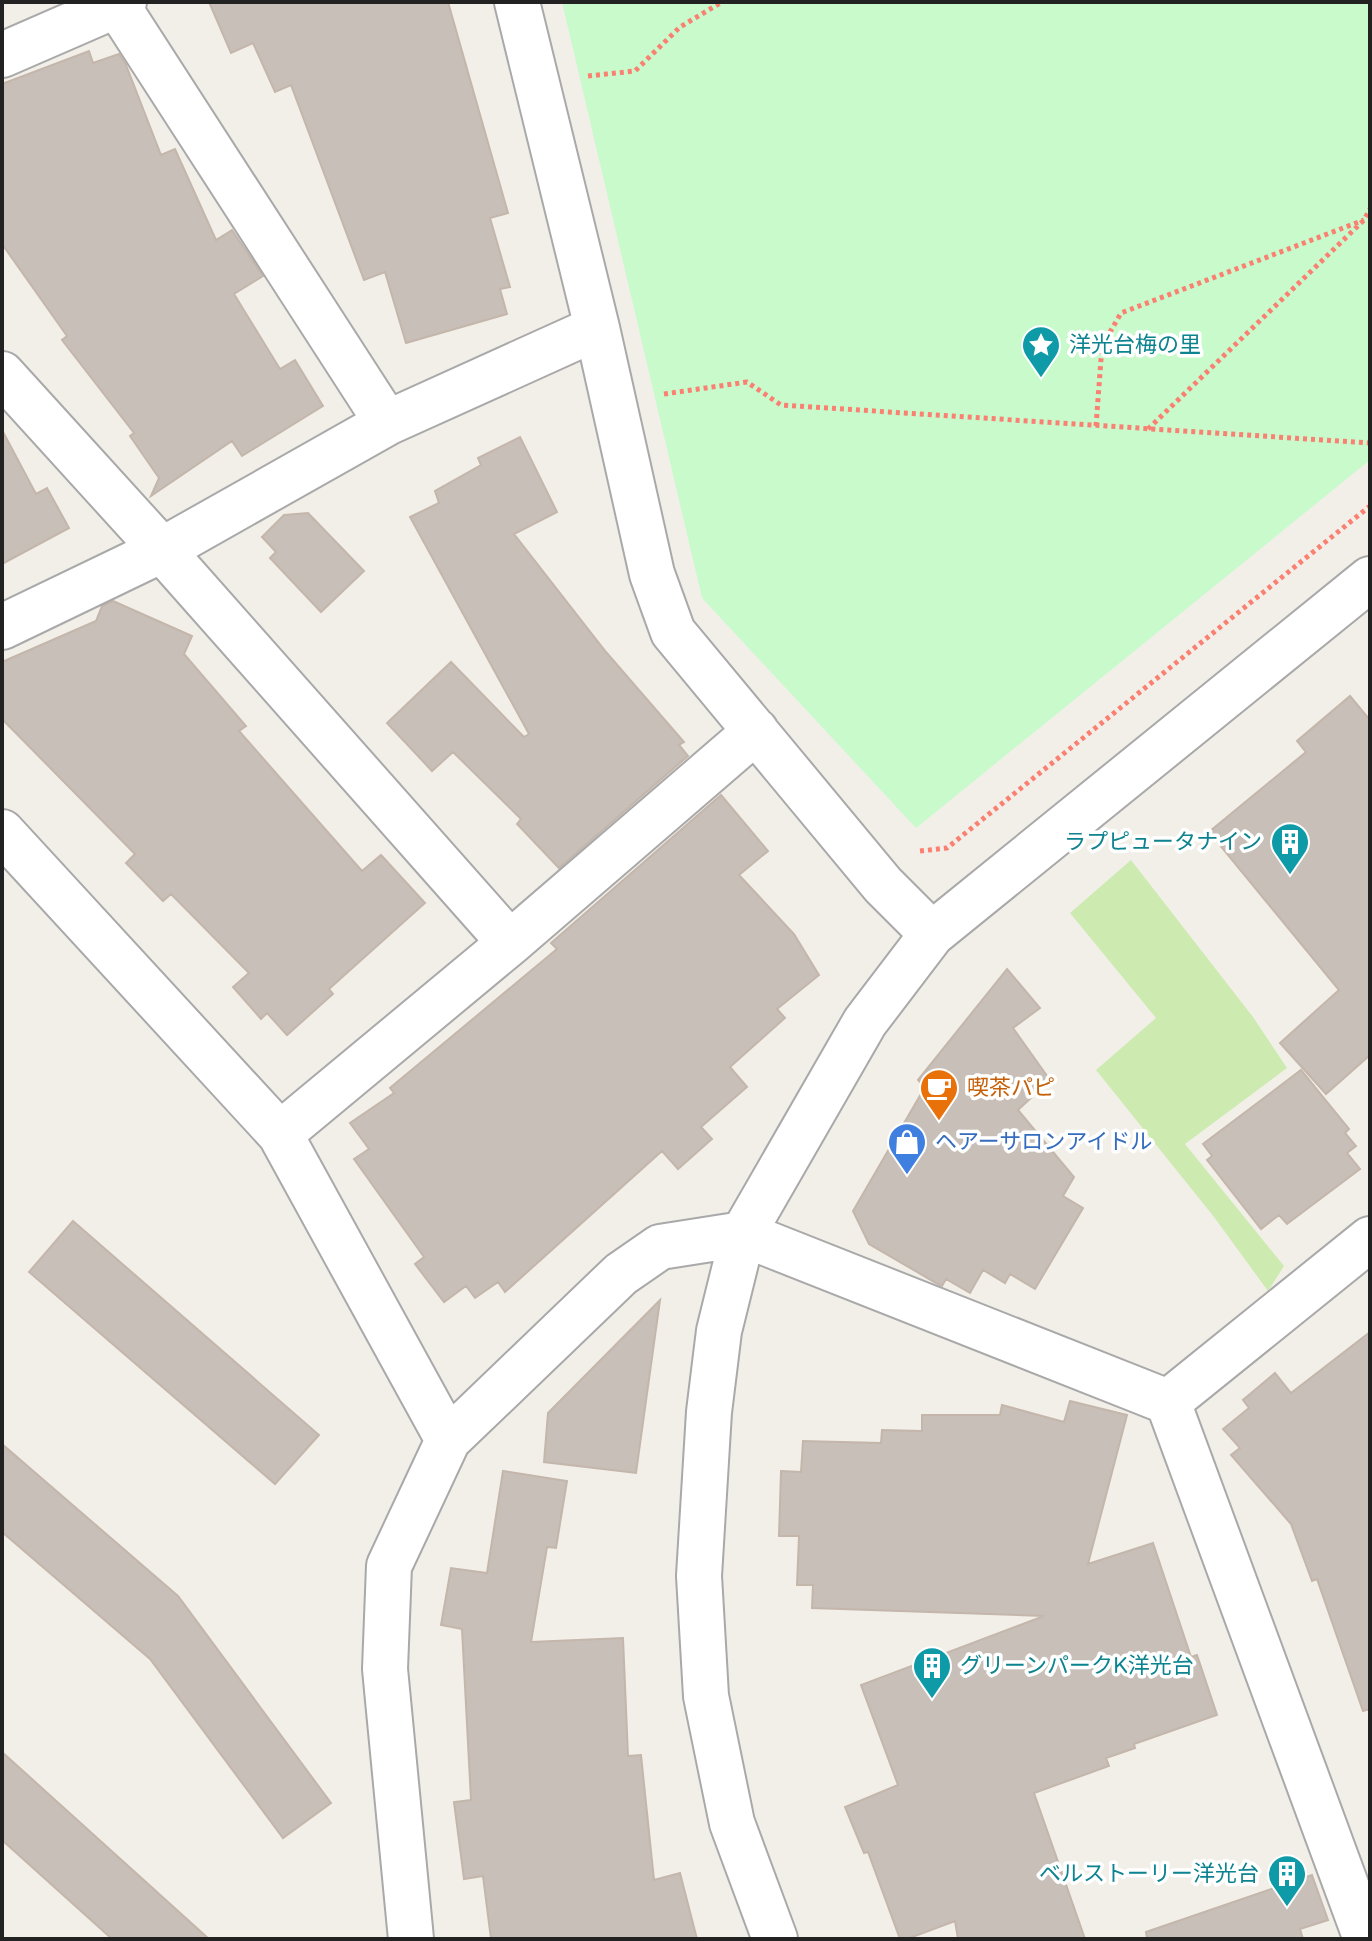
<svg xmlns="http://www.w3.org/2000/svg" width="1372" height="1941" font-family="'Varela Round','Noto Sans JP',sans-serif">
<style>
.grass{fill:#cdebb0}
.park{fill:#c8facc}
.building{fill:#c7bfb8;stroke:#c4b6ab;stroke-width:2}
.lines{fill:none;stroke-linecap:round;stroke-linejoin:round}
.minor-casing{stroke:#a9a9a9;stroke-width:48}
.path{stroke:#fa8072;stroke-width:5;stroke-dasharray:4 4;stroke-linecap:butt}
.minor{stroke:#fff;stroke-width:44}
.labels{text-anchor:middle;dominant-baseline:central;stroke-width:7;stroke-linejoin:round;paint-order:stroke}
.culture-label{font-size:22px;fill:#0d838f;stroke:#fff;text-anchor:start}
.food-label{font-size:22px;fill:#c56008;stroke:#fff;text-anchor:start}
.shop-label{font-size:22px;fill:#366cbe;stroke:#fff;text-anchor:start}
</style>
<rect width="100%" height="100%" fill="#f2efe9"/>
<path class="grass" d="M1131,860L1253,1017L1287,1068L1185,1144L1284,1266L1268,1291L1214,1217L1096,1070L1156,1018L1070,913Z"/>
<path class="park" d="M562,2H1370V460L916,828L702,598Z"/>
<path class="building" d="M209,2H448L508,213L490,218L510,287L500,289L507,314L406,343L385,272L364,280L291,85L275,92L253,43L231,53Z
M89,51L93,63L119,54L126,65L161,155L175,149L216,240L232,230L263,276L234,294L280,369L295,360L323,406L242,456L232,441L151,496L159,478L130,436L134,433L62,340L67,336L2,244V84Z
M2,430L36,494L47,488L69,528L2,564Z
M520,437L557,512L514,534L606,652L684,742L679,745L688,756L559,868L517,824L521,819L453,752L432,771L387,723L451,662L524,737L529,734L410,517L439,503L435,491L481,465L478,458Z
M308,513L364,571L321,612L270,558L276,552L262,537L284,515Z
M113,601L192,636L184,654L246,726L239,731L362,871L381,855L425,903L329,989L333,994L287,1035L267,1013L261,1019L233,987L249,973L171,894L163,901L126,863L135,854L2,719V662L96,621L102,606Z
M1350,696L1370,720V1055L1326,1094L1280,1043L1339,990L1209,832L1306,752L1297,741Z
M721,795L768,851L739,875L794,934L819,975L777,1009L785,1018L730,1067L747,1087L701,1127L712,1139L678,1169L662,1151L505,1292L498,1282L475,1298L466,1286L444,1302L415,1264L424,1257L354,1159L369,1149L350,1123L394,1093L390,1088L557,949L551,943Z
M1007,969L1040,1008L1013,1028L1050,1080L1018,1110L1074,1177L1063,1196L1083,1208L1035,1289L1010,1274L1005,1283L983,1270L970,1293L946,1279L942,1286L936,1283L869,1244L853,1211L925,1087L918,1080Z
M1301,1070L1349,1129L1345,1133L1356,1146L1347,1153L1360,1169L1287,1224L1279,1215L1261,1229L1207,1160L1212,1156L1203,1144Z
M73,1221L319,1435L275,1484L29,1272Z
M660,1300L636,1473L544,1462L548,1413Z
M1370,1332V1709L1363,1711L1317,1579L1312,1581L1291,1524L1231,1455L1240,1448L1223,1429L1249,1408L1243,1400L1275,1373L1291,1393Z
M1070,1401L1127,1415L1088,1564L1153,1543L1191,1657L1197,1655L1217,1715L1134,1744L1135,1748L1106,1758L1109,1766L1034,1793L1085,1939H958L955,1921L907,1939H900L868,1852L864,1853L845,1807L898,1785L861,1685L1044,1616L812,1608L813,1585H797L799,1536H779L781,1471L801,1472L803,1441L881,1443L882,1430L922,1431V1415H1000L1002,1405L1064,1422Z
M2,1444L178,1596L331,1803L283,1838L150,1659L2,1532Z
M503,1471L567,1481L556,1548L547,1547L531,1642L623,1638L628,1756L641,1755L654,1880L680,1873L697,1939H491L483,1876L464,1879L454,1802L471,1800L462,1629L441,1625L451,1568L487,1573Z
M2,1752L209,1939H112L2,1840Z
M1312,1875L1328,1920L1300,1929L1303,1939H1147L1146,1932Z"/>
<g class="lines">
<defs>
<path id="minor" d="M517,2L597,328L652,574L673,632L883,885L932,934
M117,5L387,423
M2,55L124,2
M2,374L162,550L510,943
M2,627L162,550L387,423L597,328
M2,832L280,1134L510,943L756,731
M280,1134L448,1440
M1168,1402L1366,1939
M411,1939L385,1669L389,1566L448,1440L621,1274L660,1247L743,1234L1168,1402L1370,1239
M775,1939L732,1823L706,1696L699,1576L709,1412L719,1331L743,1234L865,1022L932,934L1370,579"/>
</defs>
<use href="#minor" class="minor-casing"/>
<path class="path" d="M588,76L635,71L680,27L722,2
M664,394L747,382L781,405L1370,443
M1096,426L1102,346L1121,313L1364,220
M1148,429L1364,220L1370,209
M920,851L947,848L1370,506"/>
<use href="#minor" class="minor"/>
</g>
<defs>
<symbol id="sight-pin" viewBox="-11 -11 22 30"><path d="M0 17L-7.5 6A9.5 9.5 0 1 1 7.5 6Z" fill="#0f9aa8" stroke="#fff"/><path d="M0-6L1.8-2.2L6-1.7L2.9 1.2L3.7 5.4L0 3.3L-3.7 5.4L-2.9 1.2L-6-1.7L-1.8-2.2Z" fill="#fff"/></symbol>
<symbol id="building-pin" viewBox="-11 -11 22 30"><path d="M0 17L-7.5 6A9.5 9.5 0 1 1 7.5 6Z" fill="#0f9aa8" stroke="#fff"/><path d="M-4-6H4V6H1V3H-1V6H-4ZM-2.5-4.3h1.7v1.8h-1.7ZM.8-4.3h1.7v1.8H.8ZM-2.5-1h1.7V.8h-1.7ZM.8-1h1.7V.8H.8Z" fill="#fff"/></symbol>
<symbol id="cafe-pin" viewBox="-11 -11 22 30"><path d="M0 17L-7.5 6A9.5 9.5 0 1 1 7.5 6Z" fill="#e8710a" stroke="#fff"/><path d="M-5.5-4.5H6V0H3Q3 3.5 0 3.5H-2.5Q-5.5 3.5-5.5 0ZM3-3.2v2h1.7v-2ZM-6 4.5H4V6H-6Z" fill="#fff"/></symbol>
<symbol id="shop-pin" viewBox="-11 -11 22 30"><path d="M0 17L-7.5 6A9.5 9.5 0 1 1 7.5 6Z" fill="#3f7fe0" stroke="#fff"/><path d="M-5-2.5h2.3a2.7 3.5 0 0 1 5.4 0H5L5.5 6h-11ZM-1.5-2.5h3a1.5 2.3 0 0 0-3 0Z" fill="#fff"/></symbol>
</defs>
<g fill-rule="evenodd">
<use href="#sight-pin" x="1019" y="323" width="44" height="60"/>
<use href="#building-pin" x="1268" y="820" width="44" height="60"/>
<use href="#cafe-pin" x="917" y="1066" width="44" height="60"/>
<use href="#shop-pin" x="885" y="1120" width="44" height="60"/>
<use href="#building-pin" x="910" y="1644" width="44" height="60"/>
<use href="#building-pin" x="1265" y="1852" width="44" height="60"/>
</g>
<g class="labels">
<g class="culture-label">
<text x="1069" y="345">洋光台梅の里</text>
<text x="1262" y="842" text-anchor="end">ラプピュータナイン</text>
<text x="960" y="1666">グリーンパークK洋光台</text>
<text x="1259" y="1874" text-anchor="end">ベルストーリー洋光台</text>
</g>
<g class="food-label">
<text x="967" y="1088">喫茶パピ</text>
</g>
<g class="shop-label">
<text x="935" y="1142">ヘアーサロンアイドル</text>
</g>
</g>
<rect width="1372" height="1941" fill="none" stroke="#222222" stroke-width="8"/>
</svg>
